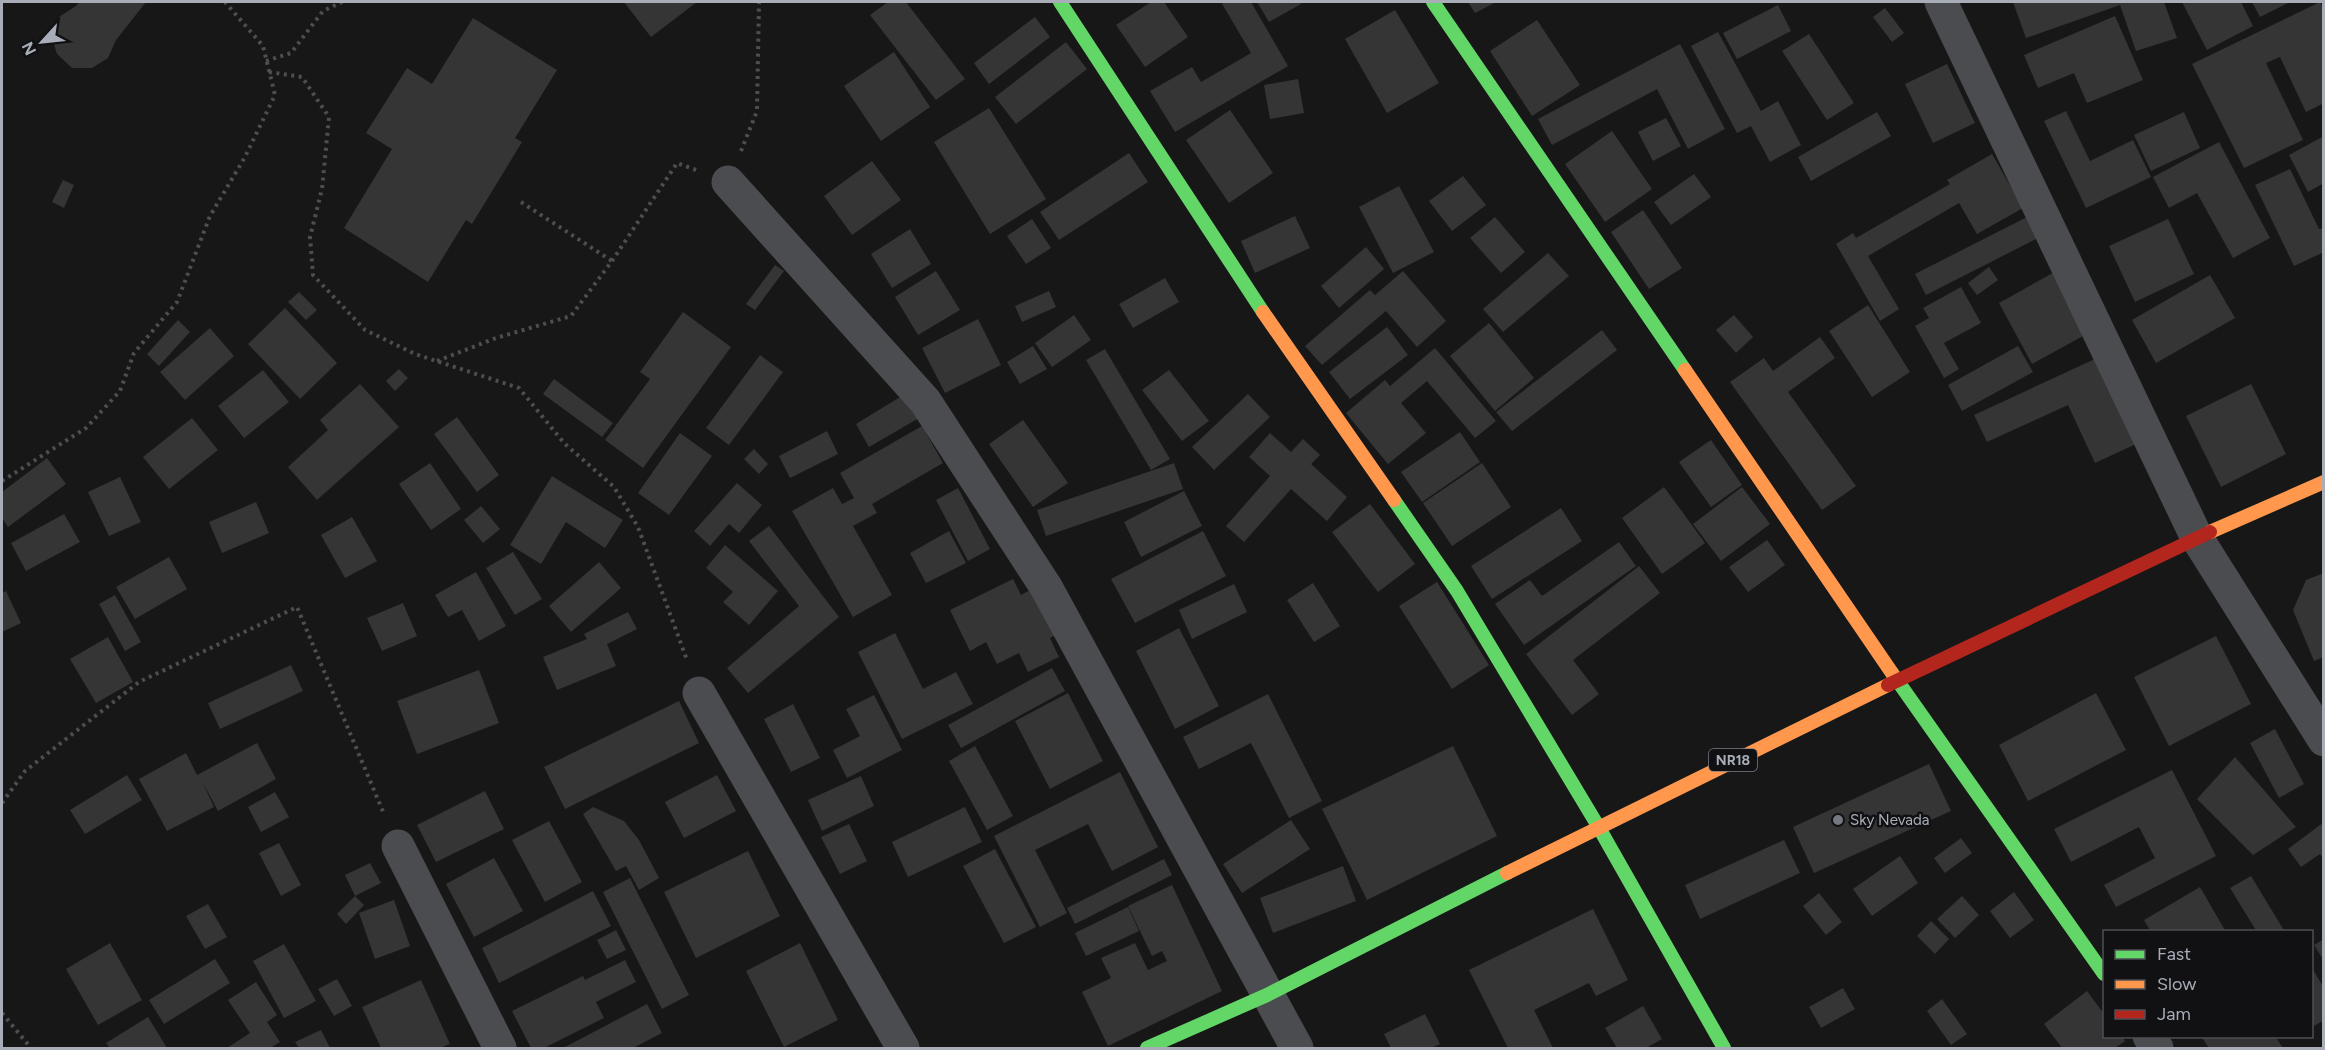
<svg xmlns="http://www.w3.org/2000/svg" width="2325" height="1050" font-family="Figtree,sans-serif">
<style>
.building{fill:#353536}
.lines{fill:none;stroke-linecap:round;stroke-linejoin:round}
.path{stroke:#4d4e52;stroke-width:4;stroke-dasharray:3 4.5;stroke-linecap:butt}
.street{stroke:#4b4c50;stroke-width:33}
.fast{stroke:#63d668;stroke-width:14}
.slow{stroke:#ff974d;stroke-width:14}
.jam{stroke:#b3261e;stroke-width:14}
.poi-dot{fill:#757880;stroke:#111113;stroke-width:2}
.labels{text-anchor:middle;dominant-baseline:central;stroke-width:5;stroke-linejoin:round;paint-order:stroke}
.shield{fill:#111113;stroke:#7b7e86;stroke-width:1.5}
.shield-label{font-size:14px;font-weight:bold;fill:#a8adb8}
.poi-label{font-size:15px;fill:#a8adb8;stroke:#111113;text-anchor:start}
</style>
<rect width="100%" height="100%" fill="#171717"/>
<path class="building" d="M79,2H146L116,40L108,58L92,68H72L57,54L51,35L59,17L76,6Z
M624,2H697L651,37Z
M888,2H906L965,79L936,100L870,15Z
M1151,2H1164L1188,37L1145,67L1116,25Z
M1221,2H1251L1288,66L1175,132L1150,91L1192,67L1201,82L1251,53Z
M1257,2H1299L1301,4L1269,22Z
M1468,2H1496L1475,13Z
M2013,2H2164L2177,38L2136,51L2120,5L2026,38Z
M2182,2H2241L2253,26L2207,50Z
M2252,2H2290L2260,17Z
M2320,2L2324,10V103L2306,112L2280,57L2266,63L2303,140L2244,168L2192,64Z
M1778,5L1791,31L1737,59L1723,33Z
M1885,8L1904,33L1892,42L1873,17Z
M1395,10L1439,83L1387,113L1345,39Z
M2115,16L2143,80L2087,103L2074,73L2038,88L2024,55Z
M1035,17L1050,37L989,84L974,63Z
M473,18L557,70L515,138L522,142L472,224L466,220L428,282L344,228L392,149L366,133L407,68L432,84Z
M1537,20L1580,85L1532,116L1490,51Z
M1718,32L1761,111L1778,101L1801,145L1770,162L1751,126L1737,133L1691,46Z
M1809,34L1854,103L1827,120L1782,51Z
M1066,42L1087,69L1016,124L995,97Z
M1680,44L1725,129L1688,149L1657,89L1552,145L1538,119Z
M894,52L930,107L881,141L844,86Z
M1947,64L1975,123L1933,143L1905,84Z
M1298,79L1304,113L1270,119L1264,85Z
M989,108L1046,199L990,234L934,142Z
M1230,110L1273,173L1229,203L1186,140Z
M2066,111L2090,161L2133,140L2151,177L2086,208L2044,121Z
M1877,112L1891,136L1811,181L1798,157Z
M2184,112L2200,148L2151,171L2134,135Z
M1666,118L1681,146L1653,161L1638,132Z
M1612,131L1652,189L1605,222L1565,164Z
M2324,136V183L2308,192L2289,155Z
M2219,142L2270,238L2233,258L2197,193L2169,208L2153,177Z
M1129,153L1148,182L1059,240L1040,212Z
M1992,154L2023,208L1977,234L1959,203L1868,256L1899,309L1880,321L1836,244L1853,233L1856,238L1950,184L1947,180Z
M872,161L901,200L852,235L824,196Z
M2290,169L2319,229L2324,228V252L2294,266L2255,185Z
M1694,174L1711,197L1671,225L1654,202Z
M1463,176L1486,205L1452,231L1429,201Z
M63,180L74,185L64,208L52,202Z
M1399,186L1434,252L1393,273L1359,207Z
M1643,210L1682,268L1649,289L1611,232Z
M1295,216L1310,248L1255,273L1241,241Z
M1495,217L1525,252L1501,273L1470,238Z
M2027,217L2038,238L1926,295L1915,274Z
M1032,219L1051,248L1026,264L1007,236Z
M2168,219L2194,274L2135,302L2109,246Z
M910,229L931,264L892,288L871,254Z
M1366,247L1384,269L1339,308L1321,286Z
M1548,253L1569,276L1503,332L1483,309Z
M775,265L784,271L755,310L746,304Z
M1989,267L1998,280L1977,295L1968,283Z
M2060,269L2094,330L2032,364L1999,303Z
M936,271L960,310L918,335L895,297Z
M1403,271L1446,321L1417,347L1386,311L1322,365L1305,346L1370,290L1375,295Z
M2210,275L2235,318L2156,363L2132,320Z
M1165,278L1179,302L1133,328L1119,304Z
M1961,287L1981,323L1944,343L1959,369L1944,378L1915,326L1929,318L1923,308Z
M1049,291L1056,307L1022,322L1015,306Z
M299,292L317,310L306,320L288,302Z
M1868,305L1910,372L1872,397L1829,331Z
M285,308L337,363L300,399L248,344Z
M683,312L731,347L643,468L605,440L650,379L640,372Z
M1074,315L1091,340L1052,367L1035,343Z
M1734,315L1753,337L1736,353L1716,330Z
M978,319L1001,365L945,393L922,348Z
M178,320L190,332L159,366L147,354Z
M1489,323L1534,378L1495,411L1450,356Z
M1387,327L1408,355L1350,399L1329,372Z
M210,328L234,356L185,400L160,372Z
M1602,330L1617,350L1512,431L1496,412Z
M1820,337L1835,358L1788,392L1856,486L1822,510L1730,382L1764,358L1773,371Z
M1033,346L1047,369L1020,384L1007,362Z
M2018,346L2033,372L1962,411L1948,385Z
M1435,348L1496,421L1475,438L1427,381L1401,403L1426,433L1388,464L1346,413L1385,380L1390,386Z
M1105,349L1170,459L1151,470L1086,360Z
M760,355L783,372L729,445L706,428Z
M2097,358L2136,444L2095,463L2068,405L1987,442L1974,415Z
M399,369L408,378L395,391L386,381Z
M263,370L289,402L244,438L218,406Z
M1169,370L1209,421L1182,441L1142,390Z
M554,379L613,423L602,437L543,394Z
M360,384L399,427L317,500L288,467L328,430L320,420Z
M2251,384L2286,454L2221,487L2186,416Z
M905,394L919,418L869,447L856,424Z
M1248,394L1270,417L1214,470L1192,447Z
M457,417L499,475L477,492L434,434Z
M192,418L218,450L169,489L143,457Z
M1023,420L1068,483L1033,507L989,444Z
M922,426L943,463L872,504L877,513L853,526L892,595L853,617L792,511L833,488L842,504L854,498L840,473Z
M827,431L838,454L790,478L779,456Z
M1460,432L1480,462L1422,502L1401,472Z
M680,433L712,456L669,515L638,493Z
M1270,433L1291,452L1303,439L1320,455L1311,464L1347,497L1327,521L1291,489L1244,542L1226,526L1270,476L1249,457Z
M1711,440L1742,485L1711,507L1679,462Z
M754,449L768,464L759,474L744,459Z
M47,458L66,484L8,527L2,518V492Z
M430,463L461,509L431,530L399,484Z
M1174,463L1183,489L1046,536L1037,510Z
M1482,463L1511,507L1452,546L1423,503Z
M552,476L623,520L605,548L566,522L541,564L510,545Z
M120,477L141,522L109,536L88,492Z
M737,483L762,505L739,533L729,524L710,546L694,531Z
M1664,487L1705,543L1662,574L1622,518Z
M1742,487L1770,524L1721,561L1693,524Z
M958,488L990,549L968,561L936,500Z
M1184,491L1202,526L1141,557L1124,522Z
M256,502L269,533L222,553L209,522Z
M1370,504L1415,564L1378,592L1332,532Z
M481,506L500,529L483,543L464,520Z
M1561,508L1582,541L1492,599L1471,566Z
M64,514L80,542L26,571L11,543Z
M352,517L377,561L345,578L321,535Z
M769,526L839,617L748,693L727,668L799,606L749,541Z
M949,531L966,563L926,583L910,553Z
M1203,531L1226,576L1135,623L1111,579Z
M1767,540L1785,565L1748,592L1729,567Z
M1619,542L1636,566L1524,645L1495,604L1530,580L1542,596Z
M725,545L778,591L749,625L723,602L733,592L706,568Z
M513,552L542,599L515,615L486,568Z
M169,557L187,589L135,619L116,587Z
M599,562L621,588L571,632L549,606Z
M1639,566L1660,593L1573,660L1599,694L1572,715L1526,654Z
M476,572L506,626L479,641L462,610L448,617L435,595Z
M2324,573V657L2314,661L2293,610L2306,580Z
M1013,579L1021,595L1032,589L1055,635L1050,638L1059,657L1028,672L1019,653L997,664L986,642L970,651L950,610Z
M1437,582L1489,665L1452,689L1399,606Z
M1313,583L1340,626L1314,642L1287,600Z
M1234,584L1247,612L1192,639L1179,610Z
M6,591L21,623L2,632V593Z
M115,595L141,642L125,651L99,604Z
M403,603L417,636L382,651L367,618Z
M628,612L637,629L607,644L616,666L557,690L543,657L587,639L584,634Z
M1179,628L1219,706L1175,729L1136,651Z
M895,633L923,689L956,672L973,704L902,739L858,652Z
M2216,636L2251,704L2169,746L2134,677Z
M108,637L133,682L96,703L70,659Z
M291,665L303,691L220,729L208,703Z
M1052,668L1065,691L961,748L948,725Z
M479,670L499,723L417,754L397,701Z
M1068,693L1103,761L1050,789L1015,721Z
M2096,693L2126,750L2028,801L1999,745Z
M1268,694L1322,801L1289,818L1251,743L1199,769L1183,737Z
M874,695L902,750L847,778L833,750L860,736L846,709Z
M679,701L699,743L565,809L544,767Z
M793,704L820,758L791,772L764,719Z
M2275,729L2304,784L2279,798L2250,743Z
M257,743L276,779L218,811L202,781L214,807L167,831L139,779L186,753L197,775Z
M975,746L1013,816L987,830L949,761Z
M1453,746L1497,836L1367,900L1322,809Z
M2235,757L2296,827L2253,855L2197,799Z
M1929,764L1951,811L1814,873L1793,827Z
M2172,770L2216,856L2116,907L2104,885L2155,858L2139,827L2071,862L2054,829Z
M1120,772L1158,847L1112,871L1088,824L1035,850L1067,913L1040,927L994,836Z
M127,775L142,800L85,834L70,810Z
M717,775L736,811L684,838L665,802Z
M861,776L874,806L822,831L808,800Z
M485,791L504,829L436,862L417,825Z
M275,792L289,817L261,832L248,807Z
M593,807L624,821L639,840L659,878L639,890L626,866L616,871L583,814Z
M965,807L982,842L908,877L892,842Z
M1291,820L1310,849L1242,893L1223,864Z
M549,821L582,882L545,902L512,840Z
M2324,822V859L2320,854L2301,867L2288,849Z
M849,824L867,861L840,874L821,837Z
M1961,838L1972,853L1945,873L1934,858Z
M1784,840L1800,873L1700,919L1685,885Z
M279,843L301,885L281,896L259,853Z
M995,849L1036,927L1004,943L963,866Z
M748,851L780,916L696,958L664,892Z
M1900,856L1918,883L1872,916L1853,889Z
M494,858L523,911L474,937L446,884Z
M1164,859L1172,875L1075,924L1067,908Z
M370,863L381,883L355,896L364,905L346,924L337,914L355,896L345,875Z
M1343,866L1356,901L1273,933L1260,898Z
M2251,876L2285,932H2257L2230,888Z
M630,878L689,995L662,1009L603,892Z
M1172,885L1222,991L1108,1046L1082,992L1111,978L1101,958L1135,943L1148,970L1167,961L1162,951L1152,956L1128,906Z
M2200,887L2226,932H2151L2144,920Z
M593,891L611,926L499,983L482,948Z
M2014,892L2034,920L2010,938L1990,911Z
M1819,893L1842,922L1826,935L1803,906Z
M1962,896L1979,915L1955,938L1937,919Z
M394,900L410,946L375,959L359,913Z
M208,904L227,937L205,949L186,916Z
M1128,907L1139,931L1086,956L1075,933Z
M1593,909L1628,980L1596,996L1589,983L1534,1010L1553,1048H1508L1469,970Z
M1931,921L1949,939L1935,954L1917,936Z
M616,930L626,950L607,959L597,940Z
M2324,939V961L2314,945Z
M110,943L142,1000L98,1025L66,969Z
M800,943L838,1020L784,1047L746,971Z
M284,944L316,1001L284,1018L253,961Z
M215,959L230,983L164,1024L149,1000Z
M625,960L636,982L596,1002L604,1018L544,1048H531L512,1011L583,976L585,980Z
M2312,968L2324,988V1020L2314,1026L2312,1021Z
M337,979L352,1006L334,1016L318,989Z
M421,980L450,1044L440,1048H381L362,1007Z
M256,982L277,1015L267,1022L280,1042L270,1048H227L250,1033L228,1000Z
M1843,988L1855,1009L1821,1028L1809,1007Z
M2087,991L2104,1014V1036H2121L2125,1041L2115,1048H2062L2044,1024Z
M1942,999L1967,1034L1951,1045L1927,1011Z
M647,1004L662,1033L633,1048H566L565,1047Z
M1643,1006L1662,1039L1646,1048H1617L1605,1028Z
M1425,1014L1440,1044L1431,1048H1391L1384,1034Z
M148,1017L167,1048H110L106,1043Z
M321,1030L330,1048H299L295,1042Z
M2201,1036H2275L2283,1048H2209Z"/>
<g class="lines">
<path class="path" d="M266,61L291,53L323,11L342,2
M269,72L302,77L329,117L322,189L310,237L313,275L365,330L415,354L519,388L564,443L614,487L638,527L687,660
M741,151L757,111L759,2
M521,202L612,261
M437,361L496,338L571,316L612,261L677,163L696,170
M2,481L86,428L120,391L134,353L177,302L210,216L245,157L275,95L263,46L225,2
M2,803L25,771L139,682L297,607L384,814
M2,1013L31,1048"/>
<path class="street" d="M1941,2L2197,538L2324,740
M728,182L925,401L1046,587L1297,1048
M699,693L903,1048
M398,846L500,1048
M2149,1036L2157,1048"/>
<path class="fast" d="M1060,2L1263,312
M1433,2L1685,370
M1394,500L1457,591L1598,826L1724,1048
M1892,673L2104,974
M1147,1048L1267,995L1507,873"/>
<path class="slow" d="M1263,312L1394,500
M1685,370L1892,673
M2210,532L2324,482
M1507,873L1888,685"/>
<path class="jam" d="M1888,685L2210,532"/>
</g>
<circle class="poi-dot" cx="1838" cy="820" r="6"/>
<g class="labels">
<rect class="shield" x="1709" y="749" width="48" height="22" rx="4.5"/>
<g class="shield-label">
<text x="1733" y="760">NR18</text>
</g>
<g class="poi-label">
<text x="1850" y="820">Sky Nevada</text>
</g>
</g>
<rect width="2325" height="1050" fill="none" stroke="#a8adb8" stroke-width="6"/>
<rect x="2103" y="930" width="210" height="108" fill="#111113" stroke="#4d4f55" stroke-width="1.5"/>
<rect x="2115" y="950" width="30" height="9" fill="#63d668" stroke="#4d4f55" stroke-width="1.5"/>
<text x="2157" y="960" font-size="18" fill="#a8adb8">Fast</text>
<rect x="2115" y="980" width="30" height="9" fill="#ff974d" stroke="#4d4f55" stroke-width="1.5"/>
<text x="2157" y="990" font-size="18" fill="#a8adb8">Slow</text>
<rect x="2115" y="1010" width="30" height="9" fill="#b3261e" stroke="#4d4f55" stroke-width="1.5"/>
<text x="2157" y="1020" font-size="18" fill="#a8adb8">Jam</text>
<g transform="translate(42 42) rotate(243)" stroke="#111113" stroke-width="4.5" paint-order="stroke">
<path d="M0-4.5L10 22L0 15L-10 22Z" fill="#a8adb8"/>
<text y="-9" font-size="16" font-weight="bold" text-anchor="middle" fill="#a8adb8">N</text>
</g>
</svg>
